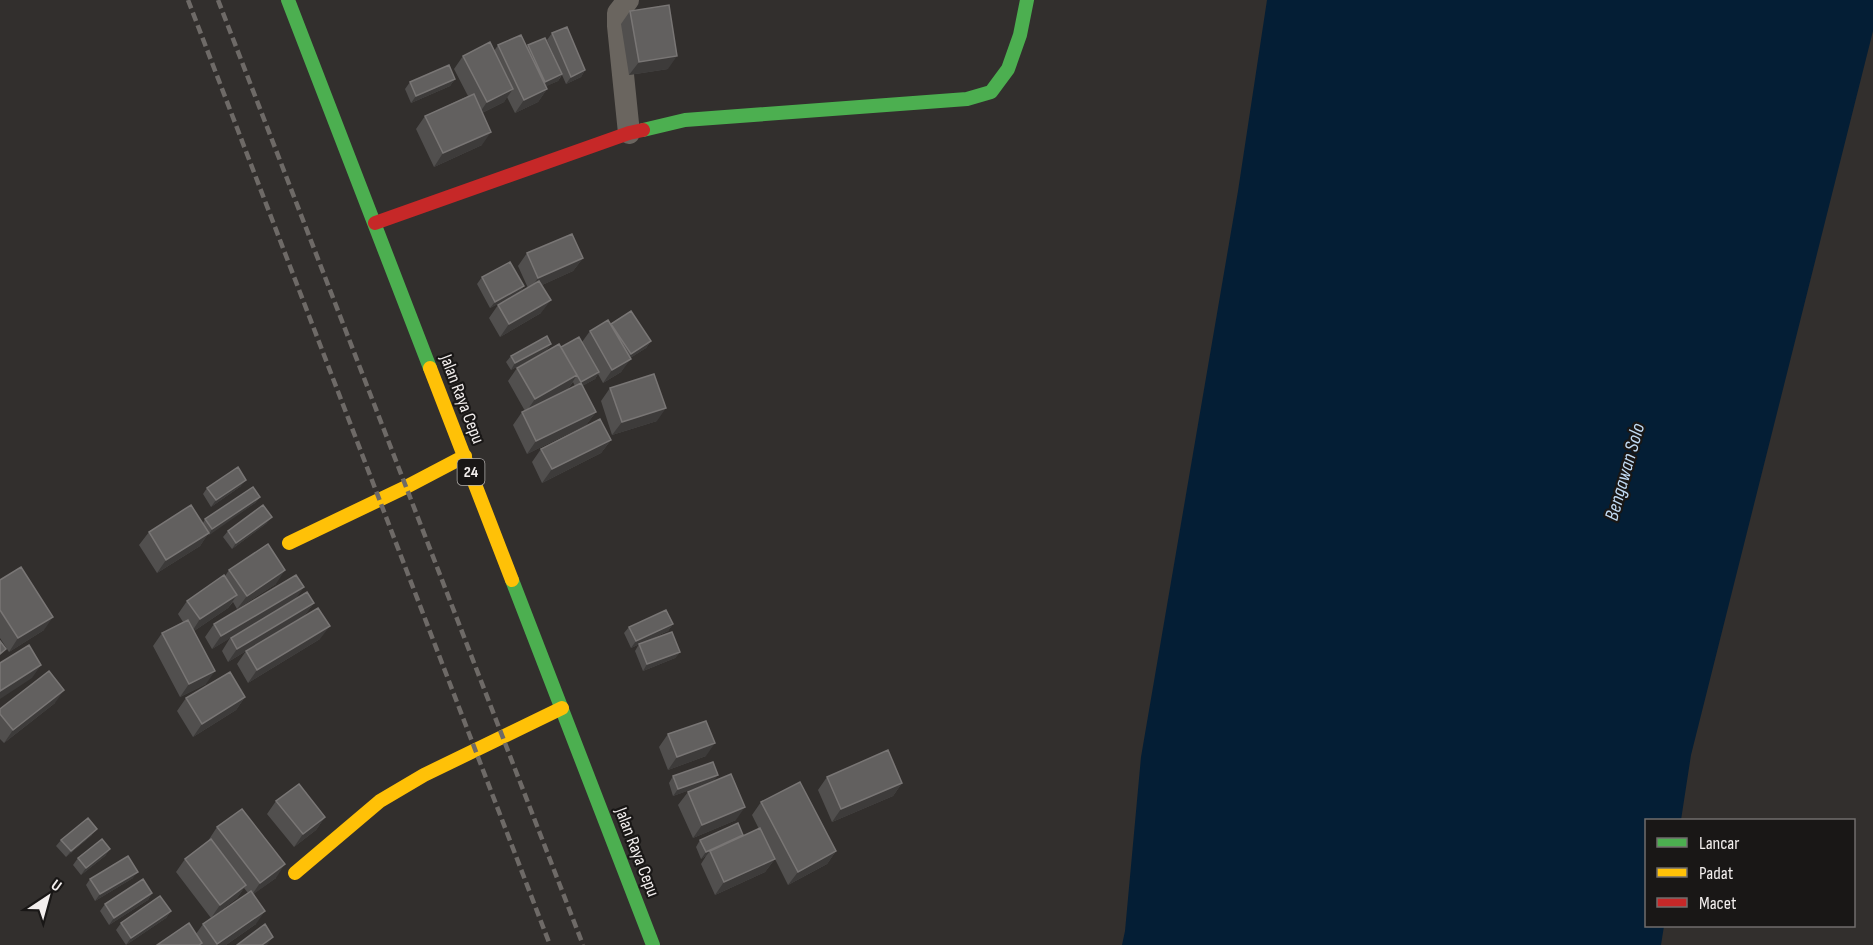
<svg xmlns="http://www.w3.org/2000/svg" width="1873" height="945" font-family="'Sofia Sans Condensed',sans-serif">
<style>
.water{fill:#041e35}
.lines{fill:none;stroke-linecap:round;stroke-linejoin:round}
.street{stroke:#6a655f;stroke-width:22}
.fast{stroke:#4caf50;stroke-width:14}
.slow{stroke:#ffc107;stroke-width:14}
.jam{stroke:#c62828;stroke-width:14}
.rail{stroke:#6e6a67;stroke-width:4.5;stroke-dasharray:9 4.5;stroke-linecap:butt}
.wall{fill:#514f4e;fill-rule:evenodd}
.shaded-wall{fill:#3d3b3a}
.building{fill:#62605f;stroke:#797675;stroke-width:1.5}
.labels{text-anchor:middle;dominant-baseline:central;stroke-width:4.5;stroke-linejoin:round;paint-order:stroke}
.shield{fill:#191716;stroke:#b1aeac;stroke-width:1.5}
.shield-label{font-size:16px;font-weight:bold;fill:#f2eeed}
.street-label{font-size:18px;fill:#f2eeed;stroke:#191716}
.water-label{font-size:20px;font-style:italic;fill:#c1daf3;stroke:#191716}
</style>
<rect width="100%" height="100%" fill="#322f2d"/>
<path class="water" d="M1267,0H1873V31L1691,755L1681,820H1646V926H1664L1661,945H1122L1125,931L1141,757L1238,191Z"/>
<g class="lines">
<path class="street" d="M628,0L618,13V26L629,133"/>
<path class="fast" d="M288,0L430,368
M643,130L685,120L967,99L991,92L1008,69L1020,35L1027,0
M512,580L653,945"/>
<path class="slow" d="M430,368L512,580
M289,543L406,487L465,456
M295,873L380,801L424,775L562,708"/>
<path class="jam" d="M375,223L629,133L643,130"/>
<path class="rail" d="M188,0L550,945
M218,0L583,945"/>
</g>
<path class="wall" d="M630,11L668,69L629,75L621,24Z
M552,33L585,70L581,77L566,84L562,75L558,81L546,86L547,89L538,102L515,113L507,97L504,102L482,113V145L434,167L416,129L425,116L468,96L454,69L463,56L494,51L498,45L527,47L528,45L559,67L547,40Z
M455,79L450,86L411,103L405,89L410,82Z
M527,253L583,258L573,271L542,285L541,313L500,337L489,318L498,305L517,294L490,308L477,284L482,277L524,286L519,293L528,288L518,266Z
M611,324L651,341L646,348L630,358L621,372L603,383L598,374L595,379L582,386L596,412L586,425L527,454L513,425L522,412L525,411L508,381L517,368L561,348L582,342L590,331ZM573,382L575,386L550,398L568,389Z
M551,344L546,351L511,370L506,362L511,356Z
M610,388L657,421L612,435L601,401Z
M611,440L601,453L542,483L532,462L541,449Z
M241,486L211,507L203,494L207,488Z
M260,497L255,503L207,535L200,546L157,573L139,545L149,532L203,523L205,519Z
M267,523L232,549L223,537L228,531Z
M229,570L276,584L237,609L233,602L228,608L194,631L206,684L180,697L153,646L162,633L183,622L178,614L187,601L225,576Z
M0,580L44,630L9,652L0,638Z
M295,600L314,603L304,616L228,662L222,651L230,638L212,649L205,637L214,624Z
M673,624L668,631L631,648L624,633L629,627Z
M320,639L248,683L237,664L246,651Z
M639,644L680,652L675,658L643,671L635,651Z
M245,697L236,710L193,737L177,711L186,698Z
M55,703L4,743L0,739V709Z
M668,734L706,756L668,770L659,747Z
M673,776L713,781L736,820L693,838L678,805L688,792L711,782L673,796L669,783Z
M827,777L902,783L893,796L832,822L818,790Z
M276,801L325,817L316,830L294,847L267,814Z
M761,802L836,851L827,864L788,885L773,855L775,859L765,872L715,895L701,864L706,856L701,859L696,847L700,840L743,835L742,836L759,829L752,815Z
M217,827L276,878L253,894L256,924L226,945H157L196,934L203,924L248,893L244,888L237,898L211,918L176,872L185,859L208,841Z
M92,835L66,857L56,846L61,840Z
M110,849L105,856L81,875L73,865L78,858Z
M133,878L95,901L86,885L90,879Z
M152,893L148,900L109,925L100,911L105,904Z
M171,911L166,918L126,945L116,930L121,923Z"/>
<path class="shaded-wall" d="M677,56L668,69L629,75L639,62Z
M585,70L581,77L566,84L571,77Z
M562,74L558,81L540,89L545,82Z
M455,79L450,86L411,103L416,96Z
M513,89L504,102L478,115L487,102Z
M547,89L538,102L515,113L524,100Z
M491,132L482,145L434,167L443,153Z
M583,258L573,271L529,291L538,278Z
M524,286L519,293L490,308L495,302Z
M551,300L541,313L500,337L509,324Z
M651,341L646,348L626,361L631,354Z
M551,344L546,351L511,370L515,363Z
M631,359L621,372L603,383L612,370Z
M599,372L595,379L577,389L581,382Z
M577,375L568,389L526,412L535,399Z
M666,408L657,421L612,435L622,422Z
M596,412L586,425L527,454L536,441Z
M611,440L601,453L542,483L552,469Z
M246,480L241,486L211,507L216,500Z
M260,497L255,503L208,536L212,529Z
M272,517L267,523L232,549L236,543Z
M209,533L200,546L157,573L166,560Z
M285,570L276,584L237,609L247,596Z
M304,587L295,600L212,649L221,636Z
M237,595L228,608L191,633L200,619Z
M314,603L304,616L228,662L237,649Z
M53,617L44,630L9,652L18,638Z
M673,624L668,631L631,648L636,641Z
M330,626L320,639L248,683L257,670Z
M680,652L675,658L643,671L647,664Z
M41,665L32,678L0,699V691Z
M215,671L206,684L180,697L189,684Z
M64,690L55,703L4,743L13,730Z
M245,697L236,710L193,737L202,724Z
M715,743L706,756L668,770L677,757Z
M718,775L713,782L673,796L678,789Z
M902,783L893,796L832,822L841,809Z
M745,807L736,820L693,838L702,825Z
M325,817L316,830L294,847L303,834Z
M97,829L92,835L66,857L71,851Z
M743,835L739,841L710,851L706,856L701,859L706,852Z
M110,849L105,856L81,875L86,868Z
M836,851L827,864L788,885L798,872Z
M775,859L765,872L715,895L724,882Z
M285,864L276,878L251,896L260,883Z
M138,872L133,878L95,901L100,894Z
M246,885L237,898L211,918L220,905Z
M152,893L148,900L109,925L114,918Z
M171,911L166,918L126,945L131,938Z
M265,911L256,924L226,945H217Z
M273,937L267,945H262Z"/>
<path class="building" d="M669,5L677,56L639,62L630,11Z
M567,27L585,70L571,77L552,33Z
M521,35L547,89L524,100L498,45Z
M545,38L562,74L545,82L528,45Z
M490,42L513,89L487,102L463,56Z
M449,65L455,79L416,96L410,82Z
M474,94L491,132L443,153L425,116Z
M572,234L583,258L538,278L527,253Z
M510,262L524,286L495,302L482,277Z
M539,281L551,300L509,324L498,305Z
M631,311L651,341L631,354L611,324Z
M608,320L631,359L612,370L590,331Z
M547,336L551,344L515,363L511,356Z
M579,337L599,372L581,382L561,347Z
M559,344L577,375L535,399L517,368Z
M654,374L666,408L622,422L610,388Z
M581,383L596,412L536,441L522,412Z
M600,419L611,440L552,469L541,449Z
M238,467L246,480L216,500L207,488Z
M253,487L260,497L212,529L205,519Z
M191,505L209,533L166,560L149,532Z
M263,505L272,517L236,543L228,531Z
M268,544L285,570L247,596L229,570Z
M21,567L53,617L18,638L0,610V580Z
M224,575L237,595L200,619L187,601Z
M296,575L304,587L221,636L214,624Z
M307,592L314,603L237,649L231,638Z
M318,608L330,626L257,670L246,651Z
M666,610L673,624L636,641L629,627Z
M188,620L215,671L189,684L162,633Z
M672,632L680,652L647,664L639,644Z
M0,641L6,649L0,654Z
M29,645L41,665L0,691V663Z
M49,671L64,690L13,730L0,714V709Z
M230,672L245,697L202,724L186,698Z
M706,721L715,743L677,757L668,734Z
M888,750L902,783L841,809L827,777Z
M713,762L718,775L678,789L673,776Z
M731,774L745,807L702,825L688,792Z
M800,782L836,851L798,872L761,802Z
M299,784L325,817L303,834L276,801Z
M242,809L285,864L260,883L217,827Z
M88,818L97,829L71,851L61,840Z
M738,823L743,835L706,852L700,840Z
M760,828L775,859L724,882L710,851Z
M102,839L110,849L86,868L78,858Z
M211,839L246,885L220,905L185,859Z
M128,856L138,872L100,894L90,879Z
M143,879L152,893L114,918L105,904Z
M251,891L265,911L217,944L203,924Z
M160,896L171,911L131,938L121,923Z
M189,923L202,943L199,945H157Z
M265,924L273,937L262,945H237Z"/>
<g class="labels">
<rect class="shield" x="457.5" y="459" width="27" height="26" rx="4.5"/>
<g class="shield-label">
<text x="471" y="472">24</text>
</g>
<g class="street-label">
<text transform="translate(462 399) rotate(69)">Jalan Raya Cepu</text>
<text transform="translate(637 852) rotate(69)">Jalan Raya Cepu</text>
</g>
<g class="water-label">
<text transform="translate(1625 472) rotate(-74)">Bengawan Solo</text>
</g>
</g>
<rect x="1645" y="819" width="210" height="108" fill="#191716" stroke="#706d6c" stroke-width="1.5"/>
<rect x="1657" y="838" width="30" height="9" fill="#4caf50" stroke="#706d6c" stroke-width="1.5"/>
<text x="1699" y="849" font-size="18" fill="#f2eeed">Lancar</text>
<rect x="1657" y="868" width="30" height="9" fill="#ffc107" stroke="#706d6c" stroke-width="1.5"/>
<text x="1699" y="879" font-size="18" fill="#f2eeed">Padat</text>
<rect x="1657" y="898" width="30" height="9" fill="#c62828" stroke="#706d6c" stroke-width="1.5"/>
<text x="1699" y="909" font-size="18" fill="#f2eeed">Macet</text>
<g transform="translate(48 897) rotate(36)" stroke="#191716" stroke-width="4.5" paint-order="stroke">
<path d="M0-4.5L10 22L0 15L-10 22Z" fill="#f2eeed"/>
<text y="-9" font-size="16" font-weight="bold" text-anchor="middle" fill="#f2eeed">U</text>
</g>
</svg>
